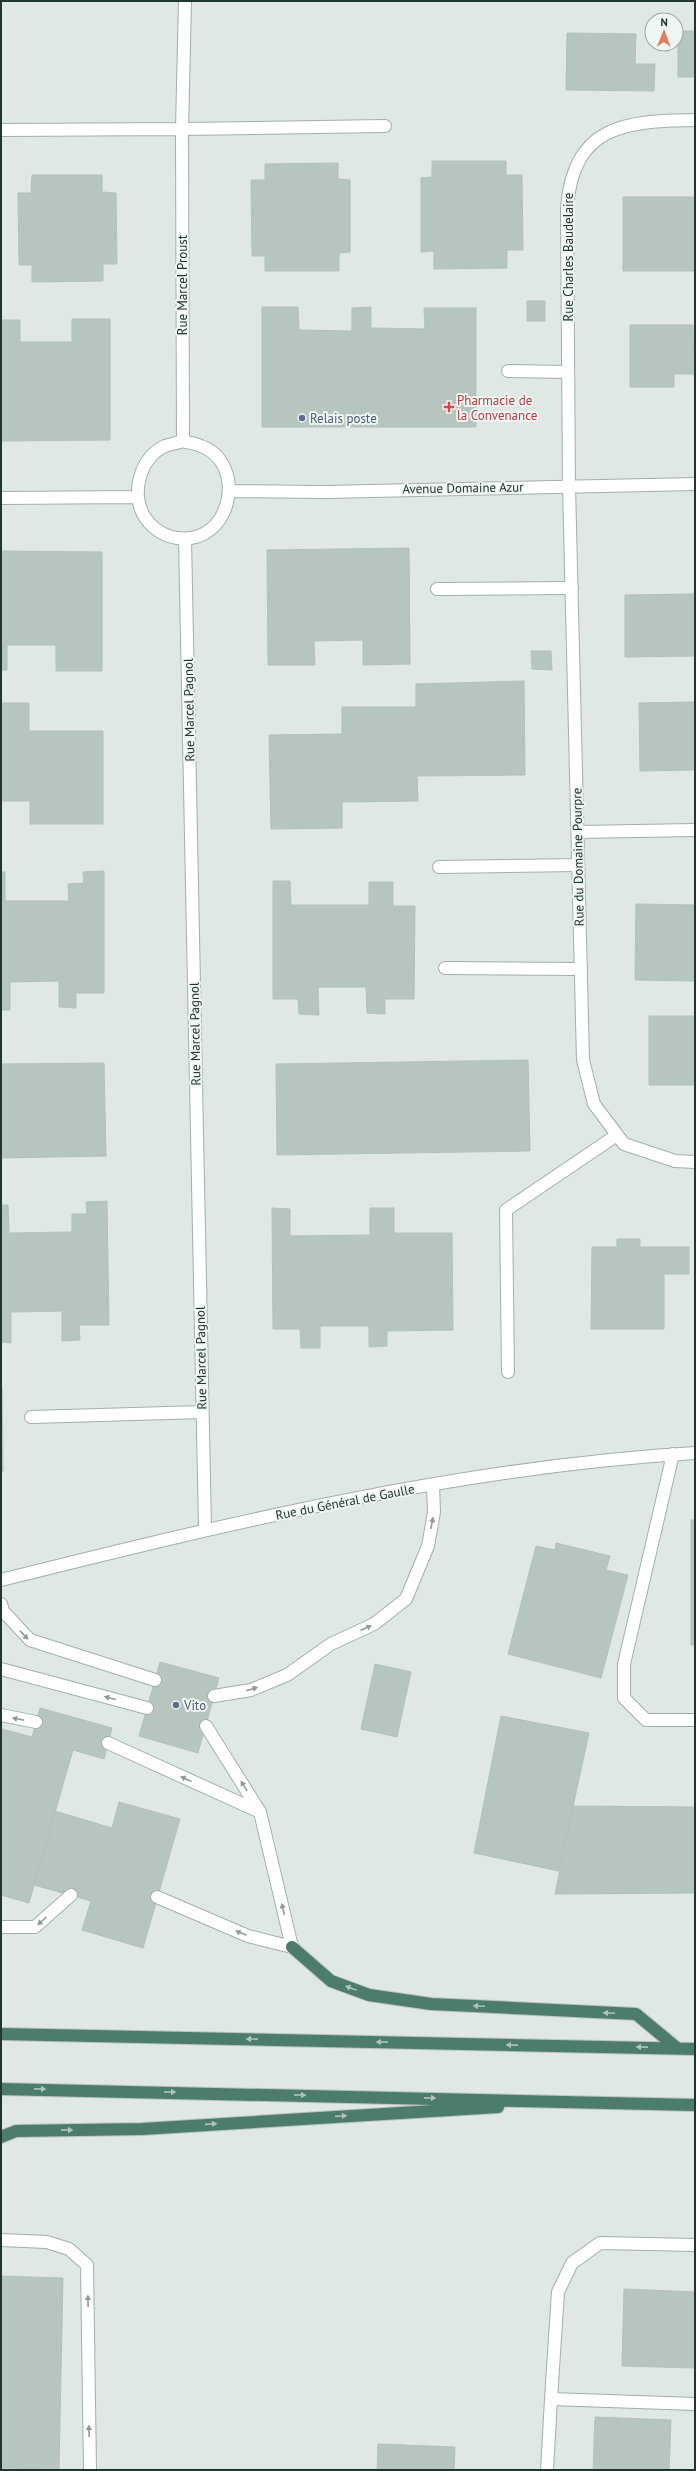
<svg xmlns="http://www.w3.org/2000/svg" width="696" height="2471" font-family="'PT Sans',sans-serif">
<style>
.building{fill:#b7c5bf;stroke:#b2c1ba}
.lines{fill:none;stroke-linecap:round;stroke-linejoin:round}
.service-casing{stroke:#a3afaa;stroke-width:14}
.minor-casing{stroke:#a3afaa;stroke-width:14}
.tertiary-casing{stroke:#a3afaa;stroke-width:14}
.trunk-casing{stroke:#bdc3c1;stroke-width:14}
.service{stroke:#fff;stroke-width:12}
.minor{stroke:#fff;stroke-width:12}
.tertiary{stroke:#fff;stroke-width:12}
.trunk{stroke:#4c7c6e;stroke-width:12}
.oneway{fill:#909a98}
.oneway2{fill:#adc5bd}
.health-dot{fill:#e0444e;stroke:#eef5f2;stroke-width:1.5}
.service-dot{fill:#5c6f8a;stroke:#eef5f2;stroke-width:1.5}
.labels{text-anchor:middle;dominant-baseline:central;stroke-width:4;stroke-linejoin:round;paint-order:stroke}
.street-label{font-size:13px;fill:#223630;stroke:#eef5f2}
.health-label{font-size:13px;fill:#be3a42;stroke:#eef5f2;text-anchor:start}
.service-label{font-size:13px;fill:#4e5e75;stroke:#eef5f2;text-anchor:start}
</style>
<rect width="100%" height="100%" fill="#dfe8e3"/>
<path class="building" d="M678,31H695V77H678Z
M567,33L636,34L635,64H655L654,91L566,90Z
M432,161H506V175H522L523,250H507V268L434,269V251L421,252V178L432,177Z
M338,163V179L350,180V252L339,253V271H265V256H252L251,180H265V164Z
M32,175H102V192L116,193L117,264H103V281L32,282V265H19L18,193H31Z
M623,197H695V271H623Z
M527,301H545V321H527Z
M262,307H298L299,330L352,331V308L371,307V328L425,329L424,308H476V427H262Z
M72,319H110V440L1,441V320H20V342H72Z
M630,325H693L694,374H674V387H630Z
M409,548L410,664L363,665V640L314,641L315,665H268L267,550Z
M1,551L102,552V671H56V645H7V670H1Z
M695,594V656L625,657V595Z
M531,651H551L552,670L532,669Z
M524,681L525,775L417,776L418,801L342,802V828L271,829L269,735L342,734V707H416V684Z
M695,702V770L640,771L639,703Z
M1,703H29V731H103V824H30V801H1Z
M104,871V993H76V1008L59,1007V981L10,982V1010H1V872H5V901H69L68,884L84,883L83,872Z
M273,881H290L291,905H369V882H393V906H415L414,999H385V1014L367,1013L366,987H318L319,1015L299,1014L298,999H273Z
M636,904L695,905V981L635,980Z
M649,1016H695V1085H649Z
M528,1060L530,1151L277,1155L276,1064Z
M104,1063L106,1156L1,1158V1064Z
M107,1201L109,1325H79L80,1340L62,1341V1311L11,1312V1343L1,1342V1205H8L9,1233L72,1232V1214H87L86,1202Z
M272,1208L290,1209V1236L370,1235V1208H394V1233H452L453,1330L387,1331V1346L369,1347V1326H320V1348H301L300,1329H273Z
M617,1239H640V1247H689V1274H664V1329H591L592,1247H617Z
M1,1387H2L3,1471H1Z
M691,1520H695V1645H691Z
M556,1543L610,1556L606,1570L628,1575L601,1678L508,1654L536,1546L555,1550Z
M160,1662L219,1678L198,1753L139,1736Z
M375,1664L411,1672L397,1737L361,1729Z
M40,1708L112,1728L104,1759L73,1750L29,1903L1,1895V1734L2,1729L32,1737Z
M501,1716L589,1733L559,1871L474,1853Z
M119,1802L180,1819L143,1948L82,1930L91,1901L34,1885L55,1811L112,1828Z
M573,1806L695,1807V1893L555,1894Z
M1,2276L63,2278L59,2469L1,2468Z
M624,2289L695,2292V2368L622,2366Z
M595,2417L671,2420L669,2470H593Z
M378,2444L455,2447L454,2470H377Z"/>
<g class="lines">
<defs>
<path id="service" d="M182,129L385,126
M508,371L568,372
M437,589L572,588
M439,867L578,865
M445,968L581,969
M508,1372L506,1210L617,1135
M31,1417L202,1412
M673,1454L624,1664V1698L646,1720H695
M1,1604L3,1611L30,1640L155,1680
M1,1669L147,1708
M214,1696L251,1690L287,1675L331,1644L374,1624L406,1599L428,1546L434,1512L433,1485
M1,1715L36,1722
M108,1743L260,1812
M157,1897L248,1936L292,1947L260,1812L206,1726
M1,1927H35L71,1895
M1,2240L47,2242L69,2249L87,2265L90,2470
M551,2399L558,2292L572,2263L600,2243L695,2245
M547,2470L551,2399L695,2404"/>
<path id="minor" d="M695,120C625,121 573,125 567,208L569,486L583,1060L594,1104L624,1144L675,1161L695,1162
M1,130L182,129
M183,441L182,129L185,1
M578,832L695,830"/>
<path id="tertiary" d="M183,441C189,443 195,443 201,446C248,463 232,546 177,538C163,536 150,527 143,514C131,491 141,457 165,446C171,444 177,443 183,441Z
M231,491L325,492L695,484
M1,498L138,497
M185,539L205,1529
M1,1580C229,1523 460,1467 695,1453"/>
<path id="trunk" d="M292,1947L331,1981L369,1995L431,2004L636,2014L677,2048
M1,2034L695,2049
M1,2089L695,2105
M1,2137L16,2131L142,2129L498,2107"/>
</defs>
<use href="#service" class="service-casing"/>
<use href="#minor" class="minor-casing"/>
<use href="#tertiary" class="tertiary-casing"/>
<use href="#trunk" class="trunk-casing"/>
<use href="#service" class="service"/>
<use href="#minor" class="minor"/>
<use href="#tertiary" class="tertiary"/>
<use href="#trunk" class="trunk"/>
</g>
<defs><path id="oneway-solid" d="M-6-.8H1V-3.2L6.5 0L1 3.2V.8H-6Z"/></defs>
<g class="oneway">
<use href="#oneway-solid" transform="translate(432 1523) rotate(-79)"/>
<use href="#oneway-solid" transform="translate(366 1628) rotate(-25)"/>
<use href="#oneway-solid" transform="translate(24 1635) rotate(47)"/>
<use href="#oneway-solid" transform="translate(252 1689) rotate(-18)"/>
<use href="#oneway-solid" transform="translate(110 1698) rotate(-165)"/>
<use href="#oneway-solid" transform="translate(18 1719) rotate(-169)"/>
<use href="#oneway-solid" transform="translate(186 1779) rotate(-155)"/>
<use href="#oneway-solid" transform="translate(244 1786) rotate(-122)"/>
<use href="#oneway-solid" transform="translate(283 1909) rotate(-103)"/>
<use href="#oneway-solid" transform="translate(42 1921) rotate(138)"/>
<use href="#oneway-solid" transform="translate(241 1933) rotate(-157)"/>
<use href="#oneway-solid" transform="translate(88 2301) rotate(-91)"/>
<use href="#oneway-solid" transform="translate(89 2431) rotate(-91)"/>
</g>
<g class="oneway2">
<use href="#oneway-solid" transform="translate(351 1988) rotate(-159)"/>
<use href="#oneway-solid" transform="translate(479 2006) rotate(-177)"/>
<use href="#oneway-solid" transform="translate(609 2013) rotate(-177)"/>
<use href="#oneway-solid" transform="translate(252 2039) rotate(-179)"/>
<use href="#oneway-solid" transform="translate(382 2042) rotate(-179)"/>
<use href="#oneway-solid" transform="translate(512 2045) rotate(-179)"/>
<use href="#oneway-solid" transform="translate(642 2047) rotate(-179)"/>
<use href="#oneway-solid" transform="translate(40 2089) rotate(1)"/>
<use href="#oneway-solid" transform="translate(170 2092) rotate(1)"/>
<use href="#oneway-solid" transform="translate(300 2095) rotate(1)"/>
<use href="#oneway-solid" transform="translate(430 2098) rotate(1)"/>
<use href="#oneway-solid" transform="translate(341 2116) rotate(-4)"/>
<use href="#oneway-solid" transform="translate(211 2124) rotate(-4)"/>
<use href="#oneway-solid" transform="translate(67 2130) rotate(-1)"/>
</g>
<path class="health-dot" d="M447 401h4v4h4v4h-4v4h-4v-4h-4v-4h4z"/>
<g class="service-dot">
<circle cx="302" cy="418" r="4"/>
<circle cx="176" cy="1705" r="4"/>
</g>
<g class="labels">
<g class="street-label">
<text transform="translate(568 257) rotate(-90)">Rue Charles Baudelaire</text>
<text transform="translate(182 285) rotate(-90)">Rue Marcel Proust</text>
<text transform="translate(463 488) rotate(-1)">Avenue Domaine Azur</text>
<text transform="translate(189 710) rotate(-91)">Rue Marcel Pagnol</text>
<text transform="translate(578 857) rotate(-91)">Rue du Domaine Pourpre</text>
<text transform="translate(195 1034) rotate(-91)">Rue Marcel Pagnol</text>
<text transform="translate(201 1358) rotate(-91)">Rue Marcel Pagnol</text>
<text transform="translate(345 1502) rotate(-11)">Rue du Général de Gaulle</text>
</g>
<g class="health-label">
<text x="457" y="400">Pharmacie de<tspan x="457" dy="15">la Convenance</tspan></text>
</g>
<g class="service-label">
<text x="310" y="418">Relais poste</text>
<text x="184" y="1705">Vito</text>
</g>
</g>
<rect width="696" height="2471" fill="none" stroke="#223630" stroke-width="4"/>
<g transform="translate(664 32) rotate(1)"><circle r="19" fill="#eef5f2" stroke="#9ca9a4"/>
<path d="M0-3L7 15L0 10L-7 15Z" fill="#e37b62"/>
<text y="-6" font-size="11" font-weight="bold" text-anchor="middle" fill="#223630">N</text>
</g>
</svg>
